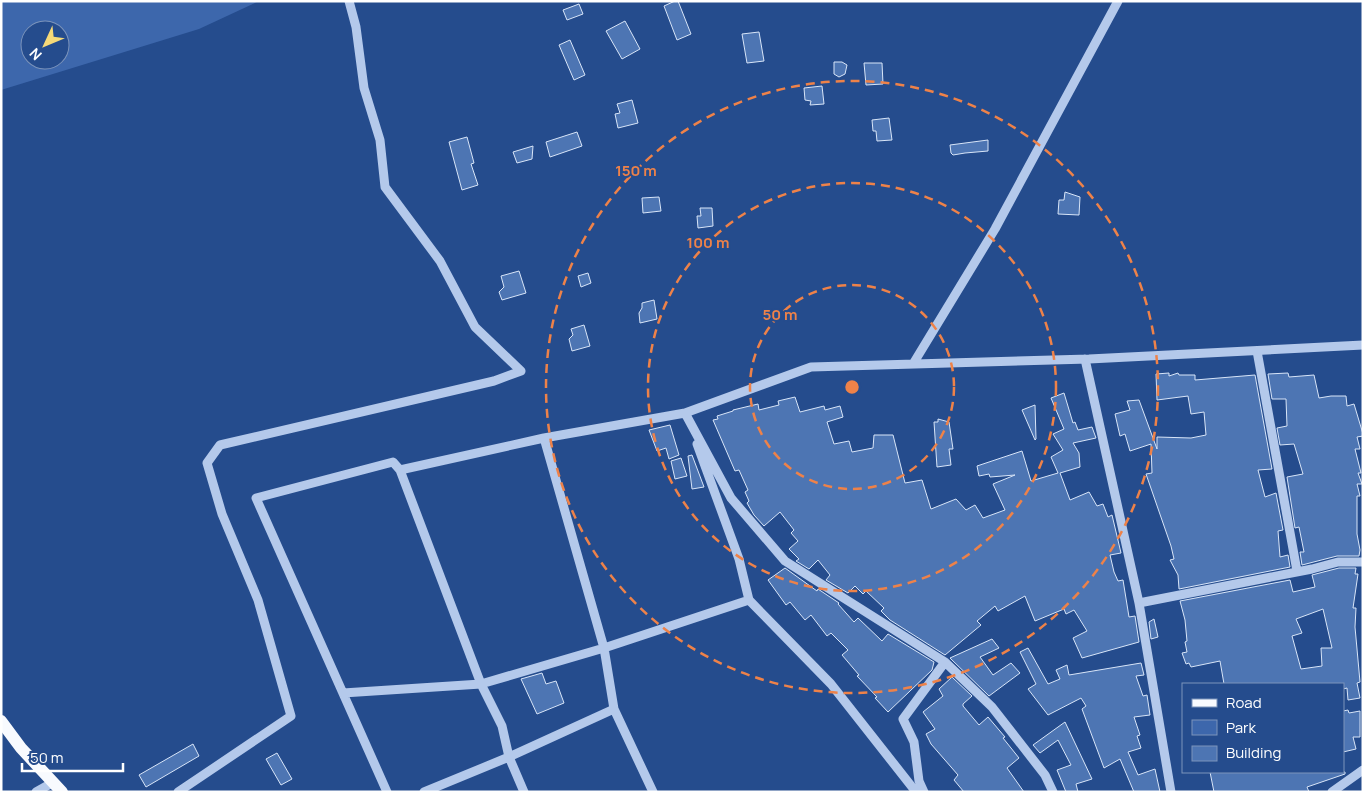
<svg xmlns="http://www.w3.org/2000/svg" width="1364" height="793" font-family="Manrope,sans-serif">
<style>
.green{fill:#3d67ac;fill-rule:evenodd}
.building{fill:#4d75b3;stroke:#d8e5f8;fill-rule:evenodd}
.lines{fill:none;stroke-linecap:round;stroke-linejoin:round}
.minor{stroke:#b4c9eb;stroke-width:9}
.major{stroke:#f8fafe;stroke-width:12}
.ring{fill:none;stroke:#ee8249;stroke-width:2.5;stroke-dasharray:9 6}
.centre{fill:#ee8249;stroke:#254c8d;stroke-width:2.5}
.ring-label{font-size:15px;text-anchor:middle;font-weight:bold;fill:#ee8249;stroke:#254c8d;stroke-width:4;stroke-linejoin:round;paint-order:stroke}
</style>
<rect width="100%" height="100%" fill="#254c8d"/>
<path class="green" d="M1,1H259L199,29L1,90ZM30,30H60V60H30Z"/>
<path class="building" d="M675,1H678L691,34L677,40L664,6Z
M579,4L583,14L567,20L563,10Z
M625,21L640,49L622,59L606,31Z
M759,32L764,61L747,63L742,34Z
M570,40L585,75L574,80L559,45Z
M834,62H842L847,65L845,74L839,77L834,74Z
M864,63H882L883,84L866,85Z
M822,86L824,104L810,105L811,101L805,100L804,88Z
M632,100L638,123L618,128L615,114L620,113L617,104Z
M889,118L892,140L877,141L876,131H873L872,120Z
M577,132L582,146L550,157L546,142Z
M467,137L474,163L471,164L478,185L462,190L449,142Z
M988,140V151L965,153L953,155L951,153L950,145Z
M533,146L532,159L517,163L513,152Z
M1065,192L1080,197L1079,215L1058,214L1059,200H1064Z
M659,197L661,211L643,213L642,198Z
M700,208H712L713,226L698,228L697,216H701Z
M519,271L526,293L502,300L499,292L504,287L501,276Z
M588,273L591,283L581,287L578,276Z
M654,300L657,319L640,323L639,313L642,308V303Z
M584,325L590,346L572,351L569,339L573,335L571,329Z
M1169,373V376L1178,373L1179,375H1195V380L1255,375L1272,469L1258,470L1265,497L1276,493L1283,530L1278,531L1280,557L1288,555L1290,567L1179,589L1178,575L1170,560L1174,559L1171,546L1146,474L1152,473L1151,444L1130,451L1125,434L1120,436L1115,414L1130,410L1127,401L1139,400L1157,449V437L1191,438L1206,435L1204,412L1191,414L1188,396L1157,400L1156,374Z
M1288,373L1289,377L1314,375L1319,398L1331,396H1346L1347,406L1354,404L1363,434V436L1357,437L1360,449H1355L1361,473H1358L1362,484H1357L1360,496H1357V534L1360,550L1359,556H1337L1302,565L1300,552H1304L1299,527L1295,528L1287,477L1303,474L1294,444L1280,445L1277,428L1287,426L1286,399H1272L1268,374Z
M1064,393L1073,423L1075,422L1078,430L1092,427L1096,438L1073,443L1079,453L1080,467L1060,473L1070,500L1089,492L1097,506L1103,504L1108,517L1112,515L1121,553L1110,555L1114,572L1118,581L1123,580L1129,617L1135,616L1139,642L1082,658L1073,638L1087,631L1074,610L1066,614L1064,609L1035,621L1025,596L998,611L995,606L977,621L981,625L945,655L890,620L881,611L884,608L866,591L863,594L855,586L848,593L826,580L830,575L818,560L809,569L796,561L799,559L789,549L798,541L791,533L794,530L780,512L764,526L754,515L747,503L749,501L745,492L748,490L739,470L735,471L713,420L718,419L717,416L733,411V410L758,404L759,410L779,405L778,401L795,397L800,412L824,406L825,410L840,406L843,417L827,422L834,444L849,441L852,452L873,448L874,435H893L905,483L922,480L931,509L956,499L966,510L975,505L983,518L1005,510L993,484L1015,475L990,477L989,474L979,476L977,466L1022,451L1031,481L1058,473L1051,457L1063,450L1053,434L1064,429L1051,398Z
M1035,405L1036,439L1035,440L1022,410Z
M938,419L949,422L953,449H949L951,465L937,467L934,422H938Z
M670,425L679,455L669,459L666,448L657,451L649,430Z
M692,455L704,487L692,489L688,456Z
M681,458L687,476L675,479L671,461Z
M785,568L817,591L818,589L839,603L838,604L854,622L858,618L882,641L888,634L934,662L932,670L888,712L875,698L877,697L857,676L859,675L842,655L848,650L831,633L827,636L811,615L805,620L790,602L786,605L768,580Z
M1339,568H1356L1355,574H1358L1353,608H1356L1355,627L1360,682L1357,683L1360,698L1348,700L1347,688L1343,689V684H1224L1220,661L1191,667L1189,663L1186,664L1182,653L1187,652L1185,642L1187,641L1185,620L1180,601L1290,580L1293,592L1315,587L1312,575ZM1323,609L1332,648H1321L1322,666L1301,669L1292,636L1302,633L1296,619Z
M1154,619L1158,637L1151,639L1149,622Z
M992,639L999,648L980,657L993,675L1011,663L1020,673L989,696L950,658Z
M1028,648L1048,684L1060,679L1056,670L1067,665L1069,675L1141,663L1144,675L1136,676L1143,696L1147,695L1150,715L1134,717L1140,735L1137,736L1141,748L1128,752L1138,775L1155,769L1160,792H1134L1120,759L1104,768L1082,709L1086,706L1081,698L1048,715L1028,689L1036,684L1020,652Z
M542,673L546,684L556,681L564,703L537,714L521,679Z
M952,677L972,696L963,704V706L979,725L988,717L1005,737L1003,738L1019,758L1007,768L1024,792H964L954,780L958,775L931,744L926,734L935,729L923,712L943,696L939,689Z
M1348,710L1349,713L1360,711V737H1353L1356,749L1343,752V711Z
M1065,722L1092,779L1076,784L1078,792H1066L1057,770L1071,765L1058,740L1040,753L1033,745Z
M193,744L199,756L146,787L139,775Z
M277,753L292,779L281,785L266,759Z
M1210,772H1345V774L1307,787L1309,792H1214Z"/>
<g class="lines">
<path class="minor" d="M1257,351L1297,571
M1085,359L1139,603L1171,792
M913,364L995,229L1118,1
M685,413L731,498L785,561L945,662L992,707L1045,775L1053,792
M544,438L604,648L614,709L653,792
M697,444L739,559L749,600L831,684L916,792
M400,470L481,684L502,726L509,757L524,792
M1139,603L1312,569L1338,562H1363
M343,693L481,684L604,648L749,600
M36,792L52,783
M178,792L291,716L258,600L222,514L207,463L220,445L494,381L521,371L475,327L440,261L385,187L380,140L364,88L356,27L349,1
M387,792L256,498L393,462L400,470L544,438L685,413L811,367L1089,359L1363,345
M424,792L509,757L614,709
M924,792L919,781L914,742L903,719L945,662
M1332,792L1363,770"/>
<path class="major" d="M1,721L21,748L62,792"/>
</g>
<g class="ring">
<circle cx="852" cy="387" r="102"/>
<circle cx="852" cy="387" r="204"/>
<circle cx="852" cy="387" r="306"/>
</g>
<circle cx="852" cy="387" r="8" class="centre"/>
<g class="ring-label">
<text x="636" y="176">150 m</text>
<text x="708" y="248">100 m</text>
<text x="780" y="320">50 m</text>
</g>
<rect width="1364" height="793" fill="none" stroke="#ffffff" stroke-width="5"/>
<rect x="1182" y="683" width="162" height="90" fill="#254c8d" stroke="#7c94bb"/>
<rect x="1192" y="699" width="25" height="8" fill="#f8fafe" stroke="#7c94bb"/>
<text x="1226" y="708" font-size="15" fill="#ffffff">Road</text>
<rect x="1192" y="720" width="25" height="15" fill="#3d67ac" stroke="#7c94bb"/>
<text x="1226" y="733" font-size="15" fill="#ffffff">Park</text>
<rect x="1192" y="746" width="25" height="15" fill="#4d75b3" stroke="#7c94bb"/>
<text x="1226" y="758" font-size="15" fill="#ffffff">Building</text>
<g transform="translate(45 45) rotate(226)"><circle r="24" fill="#254c8d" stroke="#7c94bb"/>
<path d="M0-4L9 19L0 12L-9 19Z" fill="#f5d978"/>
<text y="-8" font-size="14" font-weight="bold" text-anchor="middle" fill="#ffffff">N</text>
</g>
<path d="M22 763v8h101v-8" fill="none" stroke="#ffffff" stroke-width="2.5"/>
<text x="30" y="763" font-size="15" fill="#ffffff" stroke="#254c8d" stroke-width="4" paint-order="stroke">50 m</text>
</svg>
